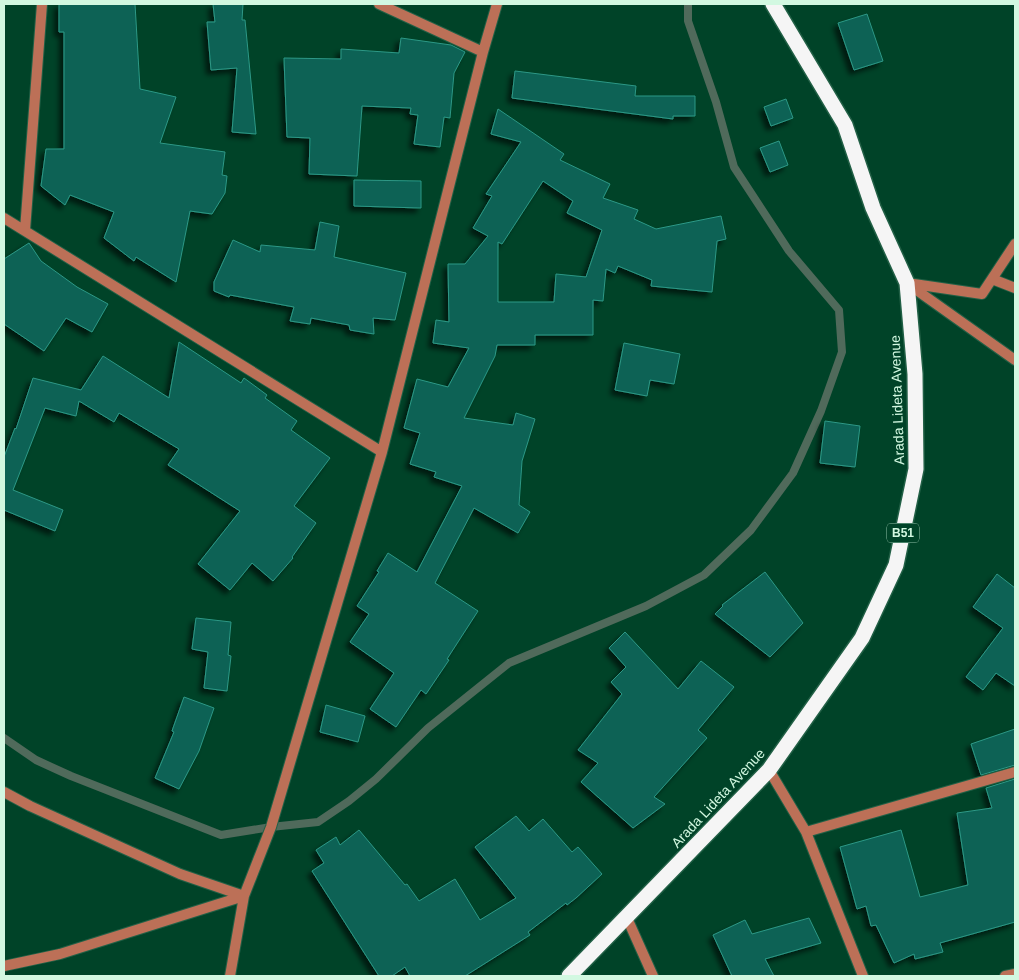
<svg xmlns="http://www.w3.org/2000/svg" width="1019" height="980" font-family="Arial,sans-serif">
<style>
.lines{fill:none;stroke-linecap:round;stroke-linejoin:round}
.stream{stroke:#506a5b;stroke-width:8}
.building{fill:#076255;stroke:#2e9886;fill-rule:evenodd;filter:url(#shadow)}
.street-casing{stroke:#226046;stroke-width:12}
.highway-casing{stroke:#226046;stroke-width:18}
.street{stroke:#bc7057;stroke-width:10}
.highway{stroke:#f5f5f5;stroke-width:15}
.labels{text-anchor:middle;dominant-baseline:central;stroke-width:4.5;stroke-linejoin:round;paint-order:stroke}
.shield{fill:#004328;stroke:#93c2aa;stroke-width:1}
.shield-label{font-size:12px;font-weight:bold;fill:#d2f8e1}
.street-label{font-size:14px;fill:#d2f8e1;stroke:#004328}
</style>
<defs>
<filter id="shadow"><feDropShadow dx="-4.5" dy="4.5" stdDeviation="2.5" flood-color="#0009"/></filter>
</defs>
<rect width="100%" height="100%" fill="#004328"/>
<g class="lines">
<path class="stream" d="M4,738L36,760L71,776L221,835L271,827L318,822L349,801L376,779L428,728L509,663L646,606L704,575L751,530L793,473L821,411L842,352L839,310L789,251L734,167L716,102L688,21V4"/>
</g>
<path class="building" d="M59,4H135L140,89L176,97L160,143L225,152L222,175L227,176L225,193L212,214L190,211L176,282L136,257L134,261L104,238L114,212L70,195L65,205L41,186L46,149H64V32H59Z
M213,4H243L242,20H245L256,134L232,132L237,68L211,70L207,22H215Z
M867,14L883,61L854,70L838,23Z
M401,38L451,45L465,52L454,73L450,118L444,117L440,147L414,144L418,115L410,114L411,108L362,106L357,176L309,174L310,138L287,137L284,58L341,59V49L399,53Z
M515,71L636,86L635,96H695V116H673V119L512,98Z
M786,99L793,118L771,126L764,107Z
M498,109L564,154L560,160L610,184L603,198L638,210L634,219L656,229L721,216L726,239L717,241L712,292L651,286L652,280L618,266L615,273L606,269L603,301L593,300V335H535V345H497L495,356L464,418L513,425L516,413L535,419L522,461L519,505L530,512L518,533L474,508L435,583L478,611L447,659L449,660L426,694L421,690L396,727L370,709L394,673L350,642L369,614L357,606L379,572L377,571L388,553L417,572L462,486L434,477L436,472L410,464L420,433L404,428L417,379L448,387L469,348L433,343L436,320L449,322L448,264H465L488,236L473,228L492,196L486,194L521,142L491,134ZM543,181L573,201L567,213L602,230L586,277L556,274L554,302H498V242L502,244Z
M779,141L788,165L770,172L760,148Z
M354,180L421,181V208L354,206Z
M320,222L339,226L334,257L406,273L395,320L373,318L374,334L350,330L349,325L311,318L310,324L290,321L294,307L230,295L229,297L214,291V282L233,240L260,252L261,245L315,250Z
M29,243L41,261L77,287L108,304L92,332L66,318L44,351L4,324V259Z
M179,342L241,383L244,378L267,395L265,398L297,421L291,430L330,458L294,506L316,523L292,557L293,558L273,581L252,563L230,590L198,564L240,511L168,465L179,449L119,413L114,422L79,401L76,416L45,408L13,490L63,510L55,531L4,510V457L15,428L16,429L33,378L81,390L103,356L169,398Z
M624,343L680,354L674,384L650,380L647,396L615,390Z
M825,421L860,426L855,467L820,463Z
M765,572L803,623L770,657L715,614L723,606L722,605Z
M997,574L1015,588V686L996,673L983,690L966,677L1003,628L973,607Z
M196,618L231,622L228,655L231,656L227,691L204,688L208,652L192,649Z
M625,632L678,689L701,661L734,687L698,730L707,738L654,797L665,804L633,828L581,782L598,763L578,750L622,694L611,682L626,667L609,648Z
M184,697L214,708L199,751L179,789L155,778L174,732L172,731Z
M326,705L365,716L358,742L320,732Z
M1015,729V765L981,775L971,744Z
M1015,779V922L940,943L943,952L915,959L914,954L894,963L876,925L871,926L866,906L857,909L840,847L901,830L920,897L968,885L957,813L992,808L986,788Z
M516,816L529,831L543,819L572,852L578,847L602,874L576,898L567,905L566,903L528,932L530,935L465,976H410L405,967L392,976H379L312,871L324,863L316,850L336,837L340,845L359,830L405,885L407,884L419,901L455,879L480,920L516,898L475,847Z
M809,918L821,943L765,959L774,976H732L713,935L745,920L752,934Z"/>
<g class="lines">
<defs>
<path id="street" d="M379,4L483,52
M4,218L382,452
M25,230L42,4
M992,279L1015,288
M907,283L982,294L1015,244
M908,284L1015,360
M769,770L806,832L863,976
M4,792L30,806L180,874L244,896L60,954L4,966
M806,832L1015,772
M627,918L653,976
M230,976L244,896L271,827L382,452L483,52L497,4
M1005,976L1015,974"/>
<path id="highway" d="M569,976L769,770L862,638L896,565L916,469L915,374L907,283L873,208L845,125L773,4"/>
</defs>
<use href="#street" class="street-casing"/>
<use href="#highway" class="highway-casing"/>
<use href="#street" class="street"/>
<use href="#highway" class="highway"/>
</g>
<g class="labels">
<rect class="shield" x="887" y="523.5" width="32" height="19" rx="4"/>
<g class="shield-label">
<text x="903" y="533">B51</text>
</g>
<g class="street-label">
<text transform="translate(897 400) rotate(-92)">Arada Lideta Avenue</text>
<text transform="translate(718 798) rotate(-47)">Arada Lideta Avenue</text>
</g>
</g>
<rect width="1019" height="980" fill="none" stroke="#d2f8e1" stroke-width="10"/>
</svg>
